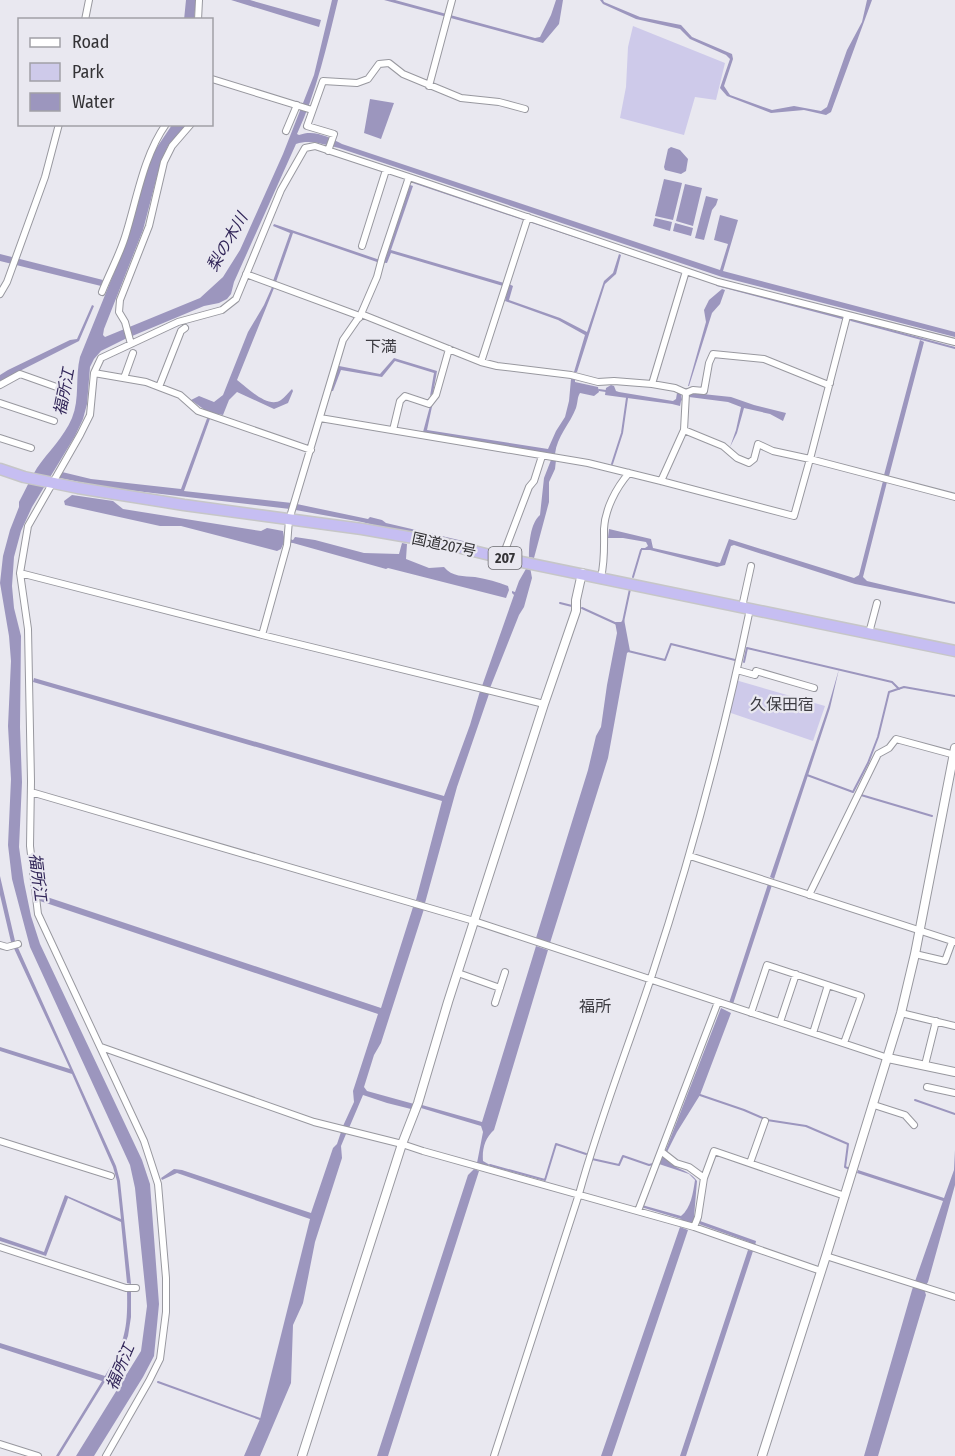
<svg xmlns="http://www.w3.org/2000/svg" width="955" height="1456" font-family="'Fira Sans Condensed','Noto Sans JP',sans-serif">
<style>
.green{fill:#cecaea}
.water{fill:#9c96be}
.lines{fill:none;stroke-linecap:round;stroke-linejoin:round}
.stream{stroke:#9c96be;stroke-width:2}
.minor-casing{stroke:#98989f;stroke-width:8}
.tertiary-casing{stroke:#98989f;stroke-width:10}
.trunk-casing{stroke:#c6c6c7;stroke-width:13}
.minor{stroke:#fff;stroke-width:6}
.tertiary{stroke:#fff;stroke-width:8}
.trunk{stroke:#c6bef2;stroke-width:10}
.labels{text-anchor:middle;dominant-baseline:central;stroke-width:4.5;stroke-linejoin:round;paint-order:stroke}
.shield{fill:#e9e8f0;stroke:#6a696e;stroke-width:1.5}
.shield-label{font-size:14px;font-weight:bold;fill:#343336}
.street-label{font-size:15px;fill:#343336;stroke:#e9e8f0}
.water-label{font-size:16px;font-style:italic;fill:#312558;stroke:#e9e8f0}
.neighbourhood-label{font-size:16px;fill:#3d3c42;stroke:#e9e8f0}
</style>
<rect width="100%" height="100%" fill="#e9e8f0"/>
<path class="green" d="M633,26L725,63L716,100L695,97L684,135L620,118L626,87L628,47Z
M732,679L825,706L813,741L725,711Z"/>
<path class="water" d="M186,0H196L194,19L184,20Z
M231,0H250L321,20L319,27Z
M332,0H338C327,45 317,91 297,134L299,135C314,129 329,137 342,144L720,270L728,244L714,240L720,215L738,220L723,271L955,332V337L722,277L339,148C324,145 311,139 296,144L234,282L231,294L227,299L219,303L204,306L125,339L101,351L94,359L90,367L87,404L83,419L75,436L32,507L21,531L14,557L12,586L14,608L21,636L20,727L22,782L19,847L24,882L31,916L40,944L142,1160L150,1184L159,1304L154,1356L143,1377L94,1456H76L141,1351L147,1306L135,1188L130,1165L30,947L12,879L8,845L11,779L8,726L11,661L9,636L0,583L3,556L10,530L19,507V502C25,491 30,479 37,468C48,452 64,437 72,418C80,399 75,377 80,357L128,238L151,156L172,125H186L168,146L161,161L143,230L104,329L103,335L105,337L200,298L223,277L240,250L283,154L314,75Z
M384,0H395L535,38L540,37L551,15L556,0H563L559,24L543,43Z
M600,0H603L604,2L640,17L681,25L692,37L732,54L733,59L724,86L730,95L772,110L794,106L821,111L827,107L847,50L862,22L867,0H872L831,112L826,115L804,110L771,113L727,96L720,88L730,59L726,55L690,39L680,29L636,19L603,4Z
M370,99L394,103L381,139L364,133Z
M671,147L680,150L688,159L686,171L681,174L665,170L664,167L668,149Z
M664,179L682,183L673,220L655,216Z
M685,184L702,188L693,226L676,221Z
M410,185L413,186L391,250L504,283L503,286L391,253L387,263L377,262L293,233L276,282L273,281L290,233L273,226L274,224L377,259L385,260Z
M706,196L718,199L716,205L712,210L704,240L695,238Z
M655,218L672,222L670,231L653,226Z
M675,223L693,228L691,236L673,231Z
M0,254L103,280L101,286L0,261Z
M619,254L621,255L616,274L605,284L577,372H574L585,335L558,320L505,301L509,284L513,286L509,300L560,318L587,332L604,281L613,273Z
M272,287L274,288L237,380C248,388 268,409 281,400C285,397 289,392 292,389L293,391L288,403L274,409L237,392L229,400L223,415L212,413L184,491L292,503L368,519L370,517L382,520L386,523L476,544L478,548L400,532L362,522L290,509L110,488L59,478L62,472L91,479L181,489L209,413L191,400L199,396L214,402L223,395L248,332L264,305Z
M722,289L725,290L720,304L712,313L689,386H688L706,322L704,310L709,300Z
M92,305L94,306L79,341L0,381V375L8,370L70,340L77,339Z
M920,340L924,342L889,476L884,475Z
M394,358L437,371L433,393L430,396L434,373L395,361L382,377L341,370L333,391H330L339,366L380,374Z
M571,379H575V382L598,387L599,392L594,396L580,393C577,398 578,402 576,408C570,424 557,436 555,454L423,432L430,406L433,402L427,430L548,449L556,431L565,417L569,401Z
M611,385L614,386L616,391L619,392L673,401L676,399L677,393L681,394L682,400L681,401L680,406L672,404L605,395L606,388Z
M693,393L731,397L754,405L786,413L783,421L770,414L744,408L737,433L730,447L736,430L741,407L728,402L689,397V395Z
M551,460H556L555,469L549,482V502L534,558L529,557C529,544 530,524 540,515L544,478Z
M883,481L887,482L863,577L867,581L955,602V604L855,584L734,545L731,546L725,565L717,567L650,550H641V548H645L648,546L646,542L623,538H608L609,529L651,539L653,548L720,563L729,539L854,578L859,575Z
M72,495L113,501L123,509L261,531L267,528L283,531L284,537L293,540L295,537L315,540L364,553L399,554L402,543L407,544L406,559L429,568L444,567C452,577 464,576 475,577C487,579 498,582 508,586L509,590L506,598L388,568L386,569L293,543L284,542L281,549L277,551L181,526H160L65,505L64,501Z
M527,567H530L532,578L524,607L519,615L490,688L482,686L514,595L512,593V591L515,592L519,581Z
M624,619L630,651L627,653L608,758L550,943L536,938L588,770L596,736L601,727L607,685L617,633L615,622H621Z
M839,669L830,708L774,879L770,877L828,707Z
M34,678L444,796L470,725L480,691L489,694L457,787L425,903L416,900L442,801L33,682Z
M0,876L15,941L116,1166L120,1181L131,1284L127,1283L121,1222L68,1198L46,1256L0,1241V1237L44,1252L65,1195L121,1219L117,1181L113,1167L72,1074L0,1051V1047L70,1069L11,942L0,895Z
M768,884L772,885L733,1004L729,1003Z
M41,895L381,1008L413,907L424,909L381,1043L374,1055L364,1087L367,1091L414,1104L411,1109L387,1103L363,1095L349,1128L343,1126L354,1102L353,1091L378,1014L40,901Z
M536,946L548,950L494,1130C485,1138 482,1149 483,1161L490,1165L485,1166L477,1163L483,1132L481,1126L421,1108L422,1105L482,1122Z
M721,1008L731,1013L700,1095L677,1132L667,1152H665Z
M341,1132L346,1134L341,1146L342,1158L315,1242L303,1303L293,1325L291,1383L260,1456H244L260,1419L310,1219L177,1173L162,1180L161,1178L174,1169L182,1170L311,1213L333,1148L337,1144Z
M955,1150V1185L928,1282C925,1286 924,1290 926,1295L878,1456H864L912,1290L943,1201L857,1173L858,1170L944,1198L954,1170Z
M664,1155C672,1171 687,1167 697,1181L694,1217L695,1219L693,1222L690,1224L682,1221L681,1219L641,1207L642,1205L681,1216C691,1208 693,1193 695,1180L689,1174L659,1164Z
M474,1169L479,1171L388,1456H377L468,1175Z
M700,1221L756,1241L755,1246L749,1244V1242L699,1224Z
M680,1227L688,1230L612,1456H601Z
M748,1250L753,1251L686,1456H680Z
M127,1290H131V1317L128,1336L120,1357L59,1456H56L102,1381L0,1348V1343L105,1376C125,1342 128,1329 127,1290Z"/>
<g class="lines">
<path class="stream" d="M413,182L681,272
M717,285L842,318
M851,320L955,348
M599,390L606,391
M612,464L622,433L627,398
M633,577L641,550
M560,603L572,606
M582,608L617,624
M623,622L630,589
M628,651L665,660L671,644L735,660
M744,662L747,648L892,682L899,689
M807,775L853,792L868,763L878,737L889,692L904,687L955,696
M861,795L932,816
M700,1095L744,1110L767,1120L806,1126L848,1144L845,1167L850,1169
M915,1100L955,1114
M592,1159L619,1165L623,1156L649,1165L653,1164
M490,1165L545,1180L556,1144L586,1154
M158,1382L260,1419"/>
<defs>
<path id="minor" d="M85,20L89,0
M198,20L199,0
M212,79L312,110
M429,86L452,0
M286,131L297,105
M328,151L334,134L307,126L323,81L357,83L368,79L379,64L389,63L403,74L461,98L499,102L525,109
M362,246L386,170
M246,274L357,315L359,318
M102,292C109,274 119,256 125,237C137,199 143,157 166,124
M0,294L7,282L45,177L59,124
M361,314L481,362L497,366L571,375L598,382L614,381L652,384L675,388L686,393L693,390L704,391L709,363L713,354L764,359L826,384L830,383
M131,344L125,322L119,312L120,300L149,226L164,162L172,146L191,124
M481,362L528,217
M94,373L146,382L159,387L180,395L198,411L311,450
M124,378L133,353
M652,384L686,271
M0,385L20,374L65,390
M159,387L181,331L185,328
M0,403L54,421
M320,418L588,463L661,481L794,516L810,459L847,316
M393,430L400,401L405,396L429,404L436,395L449,349
M684,430L723,446L737,458L749,463L754,459L758,444L773,451L810,459L955,497
M0,438L31,448
M661,481L684,430L686,393
M502,558L529,487L534,481L542,456
M20,573L262,635L544,704
M601,577C605,561 604,546 604,529C605,509 616,488 629,473
M742,607L751,566
M869,633L877,603
M262,635L287,545L289,520L343,340L361,314L377,277L382,258L409,177
M737,670L755,675L756,671L814,688
M31,792L474,921L888,1058
M690,856L955,942
M809,895L878,754L889,748L896,739L955,755
M0,945L7,947L18,944
M915,954L945,961L952,942
M458,973L500,988
M495,1003L505,972
M751,1013L767,965L861,996L844,1043
M901,1013L955,1026
M780,1022L796,974
M813,1033L828,985
M101,1047L314,1122L402,1144L423,1151L694,1227L821,1271
M925,1065L936,1021
M927,1087L955,1093
M874,1105L905,1115L914,1125
M0,1141L111,1176
M662,1152L676,1163L689,1167L704,1178
M750,1163L765,1121
M638,1211L718,1002
M694,1227L698,1217L704,1178L714,1151L845,1196
M0,1247L126,1288H136
M826,1256L955,1297
M0,1444L38,1456
M106,1456L149,1381L160,1359L166,1312V1278L158,1184L144,1141L38,914L30,846L31,781L28,629L20,573L28,526L80,435L90,415L94,373L101,358L178,322L222,310L236,299L281,190L305,148L315,146L409,177L718,282L955,342
M494,1456L579,1194C599,1121 627,1050 651,978C691,857 724,734 750,609"/>
<path id="tertiary" d="M888,1058L955,1072
M302,1456L402,1144L418,1103L448,1002L544,704L576,611V600L582,573
M762,1456L826,1256L901,1013L915,954L955,748"/>
<path id="trunk" d="M0,469L24,477L78,488L184,505L362,529L437,542L502,558L955,651"/>
</defs>
<use href="#minor" class="minor-casing"/>
<use href="#tertiary" class="tertiary-casing"/>
<use href="#trunk" class="trunk-casing"/>
<use href="#minor" class="minor"/>
<use href="#tertiary" class="tertiary"/>
<use href="#trunk" class="trunk"/>
</g>
<g class="labels">
<rect class="shield" x="488.5" y="547" width="33" height="22" rx="4.5"/>
<g class="shield-label">
<text x="505" y="558">207</text>
</g>
<g class="street-label">
<text transform="translate(444 545) rotate(12)">国道207号</text>
</g>
<g class="water-label">
<text transform="translate(227 242) rotate(-60)">梨の木川</text>
<text transform="translate(64 392) rotate(-79)">福所江</text>
<text transform="translate(38 877) rotate(83)">福所江</text>
<text transform="translate(120 1367) rotate(-67)">福所江</text>
</g>
<g class="neighbourhood-label">
<text x="381" y="346">下満</text>
<text x="782" y="704">久保田宿</text>
<text x="595" y="1006">福所</text>
</g>
</g>
<rect x="18" y="18" width="195" height="108" fill="#e9e8f0" stroke="#a1a0a6" stroke-width="1.5"/>
<rect x="30" y="38" width="30" height="9" fill="#ffffff" stroke="#a1a0a6" stroke-width="1.5"/>
<text x="72" y="48" font-size="18" fill="#343336">Road</text>
<rect x="30" y="63" width="30" height="18" fill="#cecaea" stroke="#a1a0a6" stroke-width="1.5"/>
<text x="72" y="78" font-size="18" fill="#343336">Park</text>
<rect x="30" y="93" width="30" height="18" fill="#9c96be" stroke="#a1a0a6" stroke-width="1.5"/>
<text x="72" y="108" font-size="18" fill="#343336">Water</text>
</svg>
